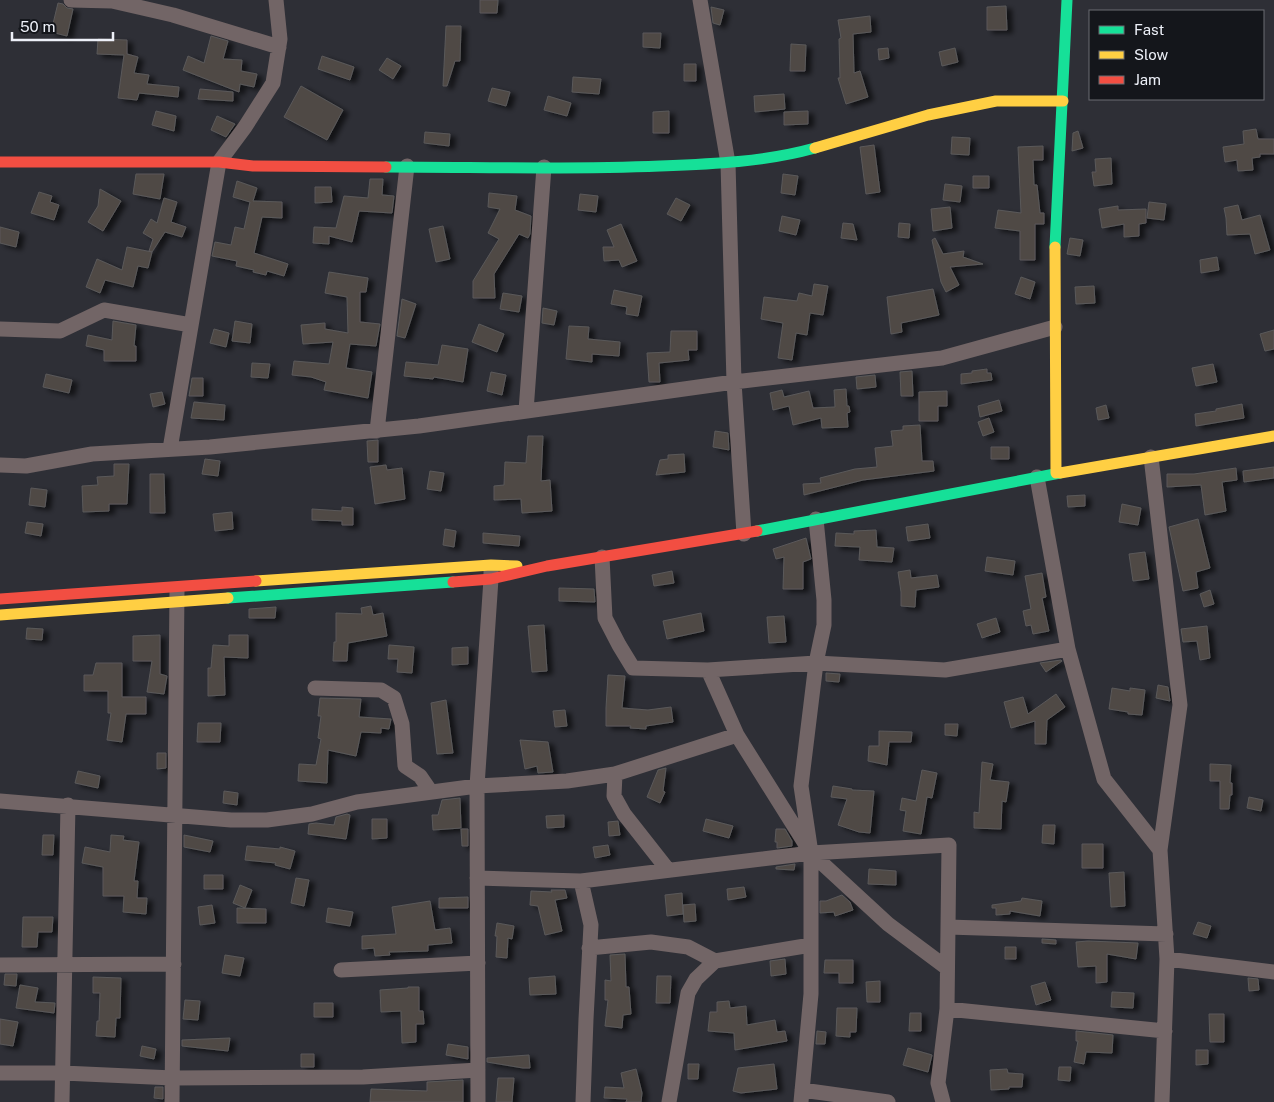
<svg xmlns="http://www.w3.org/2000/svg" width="1274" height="1102" font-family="'Public Sans',sans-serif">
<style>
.building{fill:#4f4945;stroke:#5a595a;filter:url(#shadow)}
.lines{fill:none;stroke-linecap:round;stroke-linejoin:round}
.street{stroke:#726566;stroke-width:15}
.fast{stroke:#16e098;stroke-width:11}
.slow{stroke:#ffcf43;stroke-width:11}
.jam{stroke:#f24e42;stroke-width:11}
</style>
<defs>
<filter id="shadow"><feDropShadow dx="5.5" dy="3" stdDeviation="2.5" flood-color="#0009"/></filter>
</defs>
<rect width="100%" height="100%" fill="#2e2f36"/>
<path class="building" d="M480,0H498L497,13H480Z
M58,3L63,4L67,8L73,9L67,36L51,32Z
M1006,6L1007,30H987V7Z
M711,7L724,10L720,25L713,23Z
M870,16L871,32L853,34L854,73L860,71L868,97L846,104L838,78H840L839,39L841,38L838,20Z
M446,26H461L460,61H455L447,86H443Z
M643,33H661L660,48L643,47Z
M211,36L228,41L223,59L242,60L241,71L257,74L254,87L240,84L239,92L183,70L188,56L204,63Z
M98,39L127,40V54L138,57L134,73L149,75L147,84L179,87L178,97L139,93L137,100L118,98L124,55L97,54Z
M791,44L806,45L805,71H790Z
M888,48L889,58L879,60L878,49Z
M955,48L958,62L942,66L939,52Z
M322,56L354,67L350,80L318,69Z
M387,58L401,66L393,79L379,70Z
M684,64H696V81H684Z
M573,77L601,79L599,94L572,92Z
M301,86L343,110L327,140L284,117Z
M492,88L510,92L506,106L488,101Z
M200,89L233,92V101L198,99Z
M784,94L785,109L755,112L754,96Z
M548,96L571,103L567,116L544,110Z
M156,111L176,116L174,131L152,125Z
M669,111V133H653V112Z
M808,111V124L784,125V112Z
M217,116L235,124L226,137L211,130Z
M1256,129L1258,139H1274V154H1260V157L1252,158L1253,170L1238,171L1237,160L1225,162L1223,147L1244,144L1243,131Z
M1078,131L1083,148L1072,151L1073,133Z
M425,132L450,134L449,146L424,143Z
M952,137L970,138L969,155L951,154Z
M874,145L880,192L866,194L860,147Z
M1043,146V160H1033L1034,185H1037L1040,213H1044V224H1035V260H1020V231L995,228L998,210L1021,213L1018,147Z
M1111,158L1112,184L1094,186L1092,172H1096L1095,159Z
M136,174H164L160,199L133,194Z
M783,174L798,176L795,195L781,193Z
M973,176H989V188H973Z
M370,179H383L382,195L394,196L392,213L359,211L352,242L329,236V244L313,243L314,227L336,228L344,196L368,198Z
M237,181L257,188L253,201L282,202V218L262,217L254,253L288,264L284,276L267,271L266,275L253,272L254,270L236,266L237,261L212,256L215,242L231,245L235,227L244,229L250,202L233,197Z
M945,184L962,186L960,202L943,200Z
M315,187H331L332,202L315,203Z
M100,189L121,201L103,231L88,222L98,206Z
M39,192L52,196L50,202L59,205L54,220L31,213Z
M489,193L517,196L515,210L531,216L530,234L528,238L519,234L494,274L495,298H473V281L499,239L488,233L500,209L488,207Z
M580,194L598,196L596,212L578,210Z
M164,198L177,202L171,222L186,227L182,237L165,232L152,252L149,251L153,239L143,233L151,219L157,223Z
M676,198L690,205L681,221L667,214Z
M1149,202L1166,204L1164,220L1147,218Z
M1238,205L1242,220L1260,215L1270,250L1255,254L1250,234L1227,235L1226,218L1224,208Z
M1118,206V210L1146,209V223L1139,224V236L1124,237V224L1102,228L1099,209Z
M950,207L952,228L933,231L931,209Z
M782,216L800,220L796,235L779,231Z
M843,223L853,224L857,240L841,238Z
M899,223L910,224L909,238L898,237Z
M621,224L637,261L622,267L619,260L604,261L603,247H614L607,230Z
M443,226L450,259L436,262L429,229Z
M0,227L19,232L16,247L0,243Z
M935,238L943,254L964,251L963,257L983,264L950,267L959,285L946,292L941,282L932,240Z
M1070,238L1083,240L1080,256L1067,254Z
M127,247L152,252L148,268L138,266L133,287L105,280L100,293L86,287L97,259L122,270Z
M1217,257L1219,270L1201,273L1200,260Z
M329,272L368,278L366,292H360V322L380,324L376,346L350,344L346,368L372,372L368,398L324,390L326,382L311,377L292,375L294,361L329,364L333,342L303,344L301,325L325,323V329L348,333L347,297L325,293Z
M1021,277L1035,282L1030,299L1015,294Z
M814,284L828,286L823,315L810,313L807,335L796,333L792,360L778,358L783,323L761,319L764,297L797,301L799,293L812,296Z
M1094,286L1095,303L1076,304L1075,287Z
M933,289L939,315L901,323L902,332L891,334L887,297Z
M614,290L642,296L638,316L626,314L627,307L611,304Z
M503,293L522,296L519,312L500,309Z
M402,299L416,304L405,338L397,336Z
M543,308L557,311L554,325L542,323Z
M113,321L136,325L134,346H136V361H104V350L86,346L88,335L112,340Z
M235,321L252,324L250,343L232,341Z
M479,324L504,334L497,352L472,342Z
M569,326L589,327L588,339L620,342L619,356L592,354V362L566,359Z
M214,329L229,333L226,347L210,343Z
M1274,330V349L1265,351L1260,334Z
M671,331H697V350H688L689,360L659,363L660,382H649L647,353L670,352Z
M442,345L468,349L463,382L434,377L433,379L404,376L406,362L438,365Z
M252,363L270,364L268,378L251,377Z
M1213,364L1217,382L1196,386L1192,368Z
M987,369V373H991L992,380L961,384V374L972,373V371Z
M912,371L913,396H901L900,372Z
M491,372L506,375L502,395L487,391Z
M46,374L72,380L69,393L43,387Z
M875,375L876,387L857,389L856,377Z
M192,378H203V396H189Z
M846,389L847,406H849L850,412L847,413L848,427L822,428L821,418L793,425L789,406L773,410L770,393L782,390L784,397L809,391L813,408L835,407L834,390Z
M947,391V406H938V421H919V392Z
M162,392L165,404L153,407L150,394Z
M999,400L1002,411L980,417L978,406Z
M194,402L225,405L224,420L191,418Z
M1242,404L1244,418L1196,426L1195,414L1216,411V409Z
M1106,405L1109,418L1098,420L1096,408Z
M989,418L994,432L983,436L978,422Z
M920,425L922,461H933L934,471L863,480L804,495L803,484L821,483L820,478L855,469L877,467L875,448L893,446L891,431L903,430V426Z
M715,431L728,433L729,450L713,447Z
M528,436H543L541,481L550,480L552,511L522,513L521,499L494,500V486L504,485L505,462L526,463Z
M378,440V462H368L367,441Z
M991,447H1009V459H991Z
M684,454L685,472L656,475L660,460L668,459V455Z
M205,459L220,461L218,476L202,474Z
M114,464H129L127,504H109V511L83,512L82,486L98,485L97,477L114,476Z
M386,465L387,470L402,468L405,499L375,504L370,467Z
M1274,467V478L1244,482L1243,471Z
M1236,468L1237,480L1222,482L1226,511L1205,515L1201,485L1167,487V474H1194Z
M430,471L444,473L441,491L427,489Z
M150,474H164L165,513H150Z
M31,488L47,490L45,507L29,505Z
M1085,495V506L1068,507L1067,496Z
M1122,504L1141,508L1138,525L1119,522Z
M342,507L353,508V525H342V521L312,520V509L342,511Z
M232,512L233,529L215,531L213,514Z
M1198,519L1210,568L1196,572L1198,588L1183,591L1169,527Z
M27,522L43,524L41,536L25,533Z
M928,524L930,538L908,541L906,527Z
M445,529L456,531L454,547L443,545Z
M876,530L877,547L894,548L892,562L859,560L860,547L835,546L836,533L854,534V531Z
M483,533L520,536L519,546L483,543Z
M806,538L811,559L803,562V589H783L784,557L776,559L773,549Z
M1145,552L1149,579L1133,581L1129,554Z
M987,557L1015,561L1013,575L985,571Z
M910,570L911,578L937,575L939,587L916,590L915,607L901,606V592L898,572Z
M672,571L674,583L654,586L652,575Z
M1042,573L1046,597L1042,598L1049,631L1033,634L1031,625L1026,626L1023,611L1031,609L1025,576Z
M559,588L594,589L595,602L559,601Z
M1210,590L1214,604L1204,607L1200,594Z
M371,606L373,615L383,613L387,636L348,643L347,661H333L334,642H336V613L362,614L361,608Z
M276,607L275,618H249V609Z
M701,613L704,631L667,639L663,621Z
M784,616L786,642L769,643L767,617Z
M996,618L1000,632L982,638L977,624Z
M544,625L547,671L532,672L528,626Z
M1207,626L1210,658L1200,660L1197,641L1183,642L1181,629Z
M27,628L43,629L42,640L26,639Z
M160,635V674L167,676L164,694L147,692L152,661H133V636Z
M229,635H248V658L224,657L225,695L208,696V668H211L213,645L229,646Z
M389,645L414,647L412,673L397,672L398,659H388Z
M468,647V664L452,665V648Z
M1061,660L1062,661L1046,672L1040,663Z
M96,663H122V697H146V714H126L122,742L107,740L111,713H108V691H84V675H93Z
M826,673L840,674L839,682L826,681Z
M608,675L625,676L622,708L648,710L671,707L673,722L646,726V729L630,728L631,726H606V708Z
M1158,685L1168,687L1170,701L1156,698Z
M1112,688L1130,691V688L1145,690L1142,715L1128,714V712L1109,709Z
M1056,694L1065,707L1047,720L1046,744H1035V721L1011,728L1004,702L1023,697L1028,714Z
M320,698L361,699L359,717L391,719L389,729L381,728V733L361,732L356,756L328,750L327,783L298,781L299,764L316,765L321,739L318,738L321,716H318Z
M446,700L453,753L437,754L431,703Z
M565,710L567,726L555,727L553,711Z
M198,723H221L220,742H197Z
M945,724H958L957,736L945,735Z
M879,731L912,732L911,742H889L887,765L868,761L869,746H879Z
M520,740L548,742L553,772L538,773L537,766L525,769Z
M157,753H166V768L157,769Z
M982,762L993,764L990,780L1009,782L1006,802L1002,801L1001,829L974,828V812L979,813Z
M1210,764L1231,765L1230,783H1232V795H1230L1229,809H1220V781H1210Z
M666,768L663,791L665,792L660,803L647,797L658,770Z
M922,770L937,773L932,798L927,797L921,834L903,831L906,811L900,810L902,798L916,801Z
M78,771L100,776L98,788L75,783Z
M833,786L852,789V790L874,791L870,833L859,832L838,825L847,799L831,797Z
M224,791L238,793L237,805L223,803Z
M1249,797L1263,800L1261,811L1247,808Z
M460,798L461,828L433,830L432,815H438L442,800Z
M347,814L350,815L346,839L308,834L309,824L316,823L334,825L336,817Z
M564,815V827L547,828L546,816Z
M372,819H387V838L372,839Z
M706,819L733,826L729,838L703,831Z
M618,821L620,835L609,836L608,822Z
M1043,825H1055L1054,844L1042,843Z
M461,829H468V846H462Z
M776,829H785L792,841V846L777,848V842H775Z
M43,835H54L53,855H42Z
M111,835L124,836L123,840L139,842L134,881H138L137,898H147L146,914L123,912L124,896H103V867L82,863L85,847L110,852Z
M184,835L213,841L210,852L184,847Z
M1082,844H1103V868H1082Z
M608,845L610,855L595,858L593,847Z
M247,846L280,849V847L295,851L290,869L275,865L276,863L245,860Z
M795,864L794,870L776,869V867Z
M869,869L896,871V885L868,884Z
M1124,872L1125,906L1111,907L1109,873Z
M204,875H223V889H204Z
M296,878L309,880L304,906L291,903Z
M240,885L252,890L245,908L233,903Z
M744,887L746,897L728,900L727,889Z
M551,890H565L567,898L555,900L562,931L545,935L538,906L530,905L531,891L552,892Z
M682,893L683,914L667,916L665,895Z
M842,895L850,902L853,910L835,916L834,912L820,913V901H826Z
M468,897V908H439V898Z
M1022,898L1042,901L1040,916L1010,911V914L996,915V908H992V905L1021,901Z
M430,901L435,930L450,928L452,943L428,945V951L389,952L390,955L375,956L374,948L362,949V936L396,934L392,907Z
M695,904L696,921L684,922L683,905Z
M212,905L215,923L200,925L198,907Z
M237,908L266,909V923H237Z
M328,908L353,912L350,926L326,922Z
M23,917H53L52,932H38L37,947H22Z
M1198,922L1211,926L1207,938L1193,934Z
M497,923L514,926L512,939L508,938L507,958L496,957L497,936H495Z
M1042,939L1056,940V944L1042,943Z
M1088,941L1138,943L1136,959L1107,954V982L1096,983V966L1078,967L1076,942Z
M1005,947H1016V959H1005Z
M625,954L626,987H629L631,1014L623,1015L622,1028L605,1026L608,1000H605V980L611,981L610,955Z
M225,955L244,958L240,976L222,973Z
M785,959L786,974L771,976L770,961Z
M825,960H853V983H839V973H824Z
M5,974H17L16,986L4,985Z
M555,976L556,994L530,995L529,978Z
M657,976H671L670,1003H656Z
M93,977L121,978L120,1018H116L115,1037L96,1036L97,1021H99L100,993H93Z
M1248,978L1258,979L1259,990L1249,991Z
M880,981V1002H867L866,982Z
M1045,982L1051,1000L1036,1005L1031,986Z
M20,985L38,988L35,1002L55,1003L54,1013L16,1008Z
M408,987H419V1011H423L424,1024H416V1042L402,1043L401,1011L381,1012L380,990L408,988Z
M1112,992L1134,993L1133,1008L1111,1007Z
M185,1000L200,1001L198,1020L183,1019Z
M729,1001L730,1008L746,1006L747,1025L775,1020L777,1032L785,1031L787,1041L735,1050L734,1033L708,1031L710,1012H717V1002Z
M314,1003H333V1017H314Z
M837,1008H857L856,1032H850V1037L836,1036Z
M910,1013H921V1031H909Z
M1209,1014H1224V1042H1210Z
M0,1019L18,1022L13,1046L0,1044Z
M817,1031L826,1032L825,1044H816Z
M1076,1031L1113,1035L1112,1053L1086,1052L1084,1064L1074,1062L1078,1041H1076Z
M230,1038L228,1051L182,1046V1040Z
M448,1044L468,1047V1059L446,1055Z
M142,1046L156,1049L154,1059L140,1056Z
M908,1048L932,1055L928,1072L903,1065Z
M1196,1050H1208V1064L1196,1065Z
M301,1054H314V1067H301Z
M529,1055L530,1068H523L487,1062V1058Z
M688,1064H699L698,1079H688Z
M774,1064L777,1089L741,1093L733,1091L738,1068Z
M1059,1067H1071L1070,1081L1058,1080Z
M636,1069L642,1093L641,1102H626L627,1099L604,1098L605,1087L624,1088L621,1073Z
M1007,1069L1008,1073L1023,1074L1022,1087H1009V1089L991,1090L990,1070Z
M498,1078H514L512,1102H496Z
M463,1080V1102H370L371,1089L427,1091V1082Z
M155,1087H163V1099L154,1098Z"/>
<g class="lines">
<path class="street" d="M71,0L112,1L173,15L279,47
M700,0L728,163L734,382L744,534
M0,329L60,331L104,310L191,325
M526,411L544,167
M377,431L407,166
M170,449L219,162L245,127L273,83L280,39L276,0
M1151,457L1180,705L1160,850
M0,465L26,466L92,454L210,447L419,426L734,382L942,358L1055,327
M1037,477L1068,649L1104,779L1160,850L1167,959L1162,1102
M602,557L605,618L619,645L633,668L708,670L816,663L945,670L1068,649
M708,670L737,735L811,853L888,924L947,968
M315,688L381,690L394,698L402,724L405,766L420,776L431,792
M615,774L614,796L624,814L668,870
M0,801L231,820H267L312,814L357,802L477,786L567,781L615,774L737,735
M477,878L581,881L811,853L949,845L947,1009L938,1083L943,1102
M581,881L591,925L586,1019L583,1102
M948,927L1166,934
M589,948L651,942L688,947L715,961
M1167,959L1274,972
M0,965L174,964
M341,970L478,963
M947,1009L1165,1031
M0,1073H63L173,1078L363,1077L478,1070
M802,1090L888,1102
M62,1102L68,805
M172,1102L177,591
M478,1102L477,786L491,579V569
M669,1102L688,993L696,979L715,961L811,945
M801,1102L811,994V853L801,786L816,663L824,625V600L816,519"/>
<path class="fast" d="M386,167C478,167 569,170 660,166C712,164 765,162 815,148
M1055,247L1067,0
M757,531L1060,473
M228,598L453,582"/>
<path class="slow" d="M815,148L928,115L996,101H1063
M1055,247L1056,473
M1060,473L1274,436
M256,581L491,565L517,566
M0,615L228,598"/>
<path class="jam" d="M0,162H219L253,166L386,167
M453,582L491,579L547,566L757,531
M0,599L256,581"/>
</g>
<rect x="1089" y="10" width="175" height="90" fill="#14161b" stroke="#6b6d73"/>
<rect x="1099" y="26" width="25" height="8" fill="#16e098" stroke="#6b6d73"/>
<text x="1134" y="35" font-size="15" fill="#edf0f8">Fast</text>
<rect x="1099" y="51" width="25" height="8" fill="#ffcf43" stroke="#6b6d73"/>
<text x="1134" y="60" font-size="15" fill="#edf0f8">Slow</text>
<rect x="1099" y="76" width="25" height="8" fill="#f24e42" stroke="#6b6d73"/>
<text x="1134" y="85" font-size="15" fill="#edf0f8">Jam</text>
<path d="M12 32v8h101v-8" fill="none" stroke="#edf0f8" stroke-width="2.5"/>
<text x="20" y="32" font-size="15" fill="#edf0f8" stroke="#14161b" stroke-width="4" paint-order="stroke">50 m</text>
</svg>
